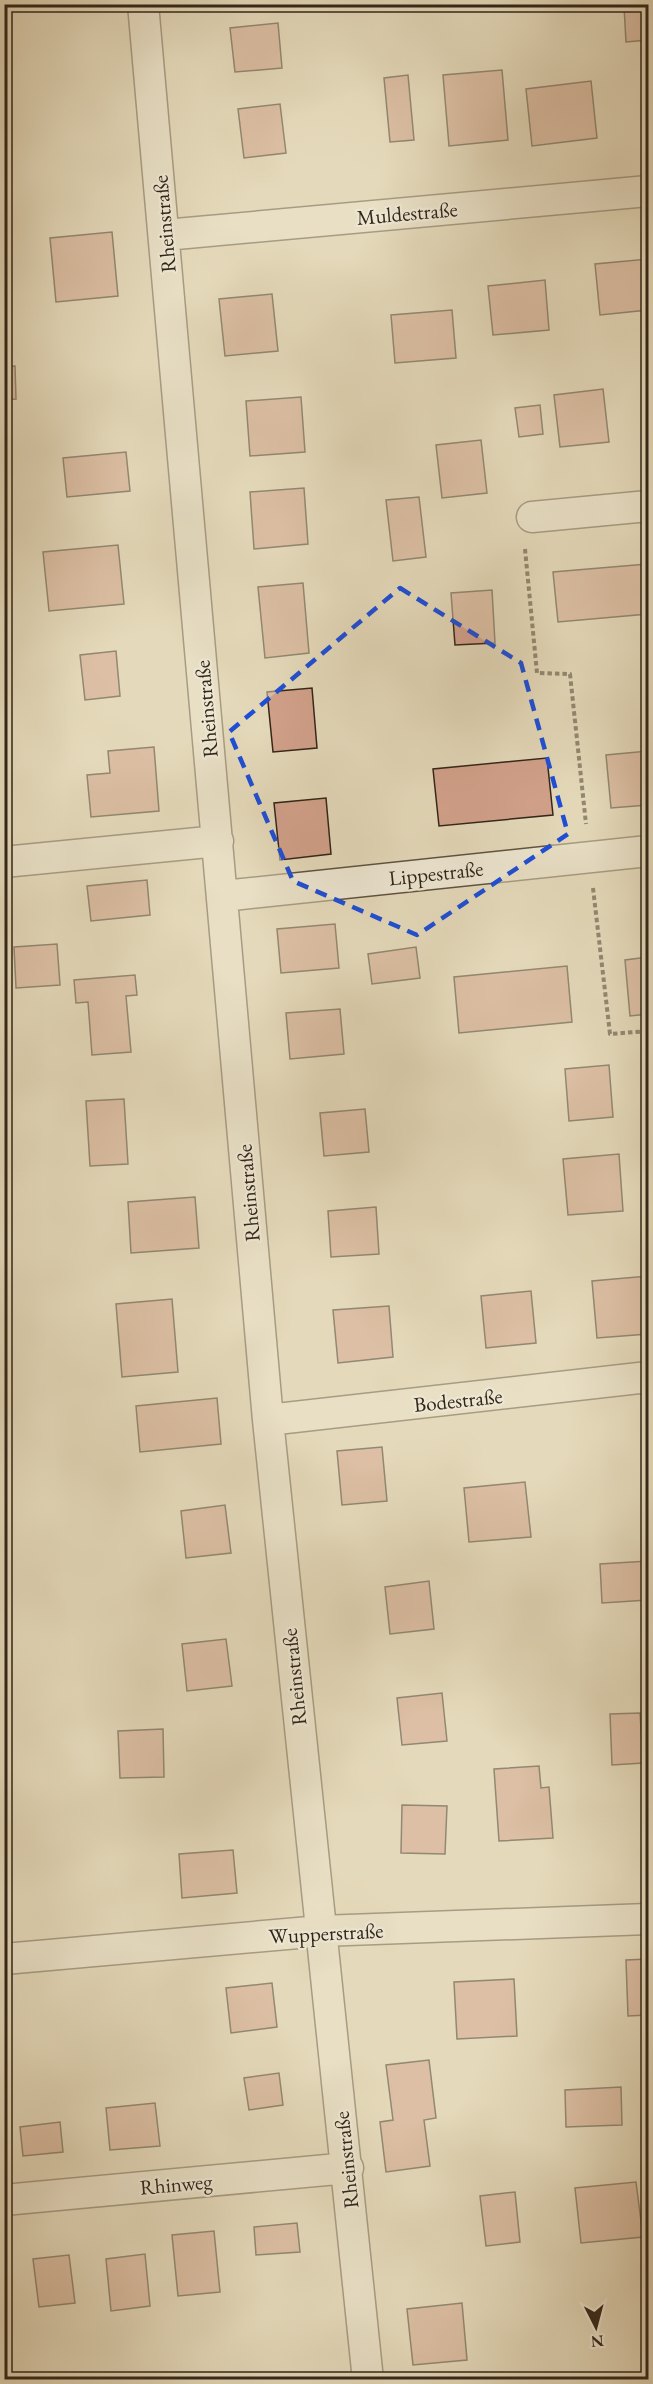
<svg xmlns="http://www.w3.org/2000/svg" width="653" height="2384" font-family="'EB Garamond',serif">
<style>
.building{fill:#d2a18b;stroke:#312619;stroke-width:1.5}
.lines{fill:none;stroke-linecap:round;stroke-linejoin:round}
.minor-casing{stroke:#5e5341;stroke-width:33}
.path{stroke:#312619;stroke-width:4;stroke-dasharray:4.5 3;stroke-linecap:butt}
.minor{stroke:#ede6d2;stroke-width:30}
.marked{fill:none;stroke:#1d4ed8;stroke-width:4.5;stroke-dasharray:12 8;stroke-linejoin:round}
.labels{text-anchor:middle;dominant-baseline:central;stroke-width:4.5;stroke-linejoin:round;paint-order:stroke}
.street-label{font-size:21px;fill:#312619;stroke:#ede6d2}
</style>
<rect width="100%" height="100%" fill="#e4d9ba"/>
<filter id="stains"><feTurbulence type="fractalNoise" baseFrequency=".00333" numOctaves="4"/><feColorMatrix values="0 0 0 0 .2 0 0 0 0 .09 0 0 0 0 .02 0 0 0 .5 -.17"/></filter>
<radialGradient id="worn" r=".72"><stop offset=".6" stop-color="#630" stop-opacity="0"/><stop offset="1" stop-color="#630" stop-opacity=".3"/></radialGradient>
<path class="building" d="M648,4V40L626,42L624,6Z
M278,23L282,68L235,72L230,28Z
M502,70L508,140L449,146L443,75Z
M408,75L414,140L390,142L384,78Z
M591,81L597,138L532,146L526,89Z
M280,104L286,153L244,158L238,109Z
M112,232L118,296L56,302L50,238Z
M648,259V310L600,315L595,264Z
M545,280L549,330L493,335L488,286Z
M272,294L278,351L225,356L219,299Z
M452,310L456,358L395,363L391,315Z
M15,366L16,399L4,400V367Z
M603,389L609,442L560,447L554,395Z
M301,397L305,452L250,456L246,401Z
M540,405L543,434L519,437L515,408Z
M648,422V470H645L642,423Z
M481,440L487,493L442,498L436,445Z
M126,452L130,491L67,497L63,458Z
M304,488L308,544L254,549L250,492Z
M419,497L426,557L393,561L386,500Z
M118,545L124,604L49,611L43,552Z
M647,564L648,614L558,622L553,572Z
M303,583L309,653L265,658L258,587Z
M492,590L495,643L455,645L451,593Z
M116,651L120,696L85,700L80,655Z
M312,688L317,748L273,752L267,692Z
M154,747L159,811L91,817L87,775L110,773L108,751Z
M648,751V805L611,808L606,755Z
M547,758L553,815L439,826L433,769Z
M326,798L331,854L280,860L274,803Z
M147,880L150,915L91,921L87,886Z
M335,924L339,968L281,973L277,929Z
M57,944L60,985L16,988L14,947Z
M416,947L420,978L372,984L368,954Z
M648,957V1014L630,1016L625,960Z
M567,966L572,1022L459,1033L454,977Z
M135,975L137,995L126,996L131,1052L92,1055L88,1002L76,1003L74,980Z
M340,1009L344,1054L290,1059L286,1013Z
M609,1065L613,1117L569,1121L565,1069Z
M124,1099L128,1164L90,1166L86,1101Z
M365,1109L369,1152L324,1156L320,1113Z
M619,1154L623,1211L568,1215L563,1159Z
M195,1197L199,1248L131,1253L128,1202Z
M376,1207L379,1254L331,1257L328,1211Z
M648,1276V1334L597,1338L592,1281Z
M531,1291L536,1343L486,1348L481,1296Z
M172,1299L178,1372L122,1377L116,1304Z
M389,1306L393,1357L338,1363L333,1310Z
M217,1398L221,1444L140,1452L136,1406Z
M382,1447L387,1501L342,1505L337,1451Z
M525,1482L531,1537L469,1542L464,1488Z
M225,1505L231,1553L186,1558L181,1511Z
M648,1561V1600L602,1603L600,1564Z
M429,1581L434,1629L390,1634L385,1587Z
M226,1639L232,1686L187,1691L182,1644Z
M442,1693L447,1741L402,1745L397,1698Z
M640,1713L643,1763L612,1765L610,1714Z
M163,1729L164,1777L120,1778L118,1731Z
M539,1766L541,1788L549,1787L553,1838L499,1841L494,1769Z
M402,1805L447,1806L445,1854L401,1853Z
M233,1850L237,1893L182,1898L179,1854Z
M648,1959V2015L628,2016L626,1960Z
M514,1979L517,2036L457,2039L454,1982Z
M272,1983L277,2027L231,2033L226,1988Z
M429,2060L436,2118L424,2120L430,2166L386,2172L380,2122L393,2120L386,2065Z
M279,2073L283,2105L249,2110L244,2078Z
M621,2087L622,2125L566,2127L565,2090Z
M155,2103L160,2146L110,2150L106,2108Z
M60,2122L63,2152L23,2156L20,2127Z
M636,2182L643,2237L581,2243L575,2188Z
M515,2192L520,2242L486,2246L480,2196Z
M297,2223L300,2252L256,2255L254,2227Z
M214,2231L220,2292L178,2296L172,2235Z
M145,2254L150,2306L111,2311L106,2259Z
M69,2255L75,2303L39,2307L33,2259Z
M462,2303L467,2360L413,2365L407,2309Z"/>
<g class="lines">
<defs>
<path id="minor" d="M143,4L268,1420L368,2380
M165,235L648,191
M532,517L648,506
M4,862L218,841
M223,896L648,851
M268,1420L648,1377
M4,1959L321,1931L648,1919
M4,2200L348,2168"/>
</defs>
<use href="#minor" class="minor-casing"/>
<path class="path" d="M525,549L537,673L570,674L586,824
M593,888L610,1034L648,1031"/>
<use href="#minor" class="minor"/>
</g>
<path d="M0 0H653V2384H0ZM400,588L521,663L568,834L417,935L293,881L229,732Z" fill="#e4d9ba" fill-opacity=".55" fill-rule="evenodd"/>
<path class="marked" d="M400,588L521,663L568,834L417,935L293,881L229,732Z"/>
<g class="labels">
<g class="street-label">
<text transform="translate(407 213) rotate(-5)">Muldestraße</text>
<text transform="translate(164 224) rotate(-95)">Rheinstraße</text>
<text transform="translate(206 709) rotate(-95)">Rheinstraße</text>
<text transform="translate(436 873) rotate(-6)">Lippestraße</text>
<text transform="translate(248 1193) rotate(-95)">Rheinstraße</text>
<text transform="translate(458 1400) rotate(-6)">Bodestraße</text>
<text transform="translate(294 1677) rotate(-96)">Rheinstraße</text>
<text transform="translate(326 1933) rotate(-3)">Wupperstraße</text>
<text transform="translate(346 2160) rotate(-96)">Rheinstraße</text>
<text transform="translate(176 2184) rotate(-5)">Rhinweg</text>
</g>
</g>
<rect width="653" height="2384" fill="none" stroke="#e4d9ba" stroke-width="24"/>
<rect x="6" y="6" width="641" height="2372" fill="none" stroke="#312619" stroke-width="3"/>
<rect x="12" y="12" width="629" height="2360" fill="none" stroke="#312619" stroke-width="1.5"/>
<g transform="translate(596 2327) rotate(174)" stroke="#ede6d2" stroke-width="4.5" paint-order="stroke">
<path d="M0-4.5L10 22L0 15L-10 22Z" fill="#312619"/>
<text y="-9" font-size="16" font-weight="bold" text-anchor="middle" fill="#312619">N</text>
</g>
<rect width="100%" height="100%" filter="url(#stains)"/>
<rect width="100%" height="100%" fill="url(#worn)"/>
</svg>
